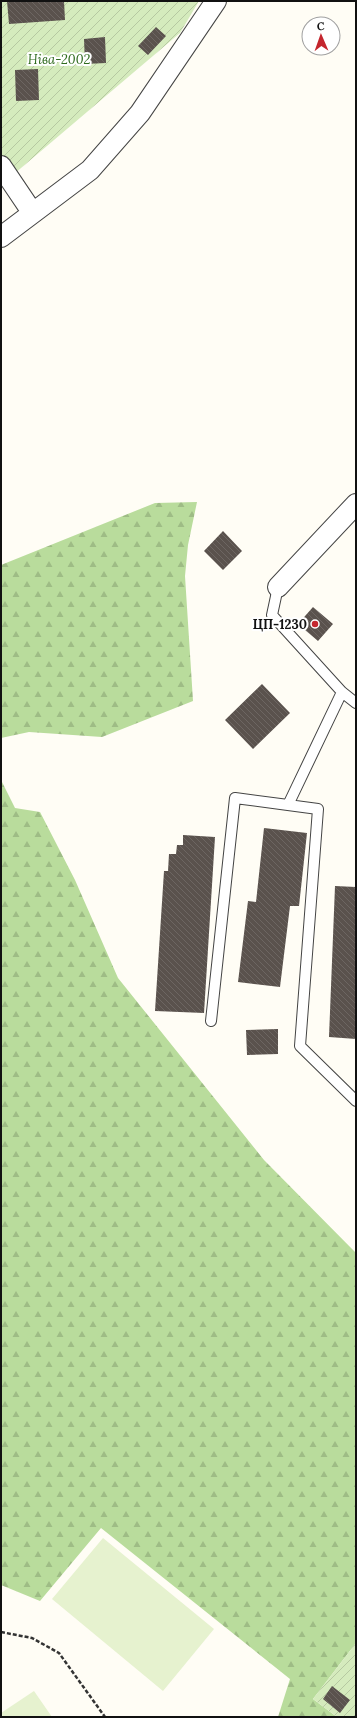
<svg xmlns="http://www.w3.org/2000/svg" width="357" height="1718" font-family="Lora,serif">
<style>
.forest{fill:url(#forest-firs)}
.garden{fill:url(#garden-furrows)}
.pitch{fill:#e6f2cf}
.building{fill:url(#building-back-hatch)}
.lines{fill:none;stroke-linecap:round;stroke-linejoin:round}
.lane-casing{stroke:#444;stroke-width:12}
.street-casing{stroke:#444;stroke-width:22}
.path{stroke:#333;stroke-width:2.5;stroke-dasharray:4 2;stroke-linecap:butt}
.lane{stroke:#fff;stroke-width:10}
.street{stroke:#fff;stroke-width:20}
.poi-dot{fill:#c4262e;stroke:#fff;stroke-width:1.5}
.labels{text-anchor:middle;dominant-baseline:central;stroke-width:4;stroke-linejoin:round;paint-order:stroke}
.park-label{font-size:13px;font-style:italic;fill:#2f6b1f;stroke:#fff}
.poi-label{font-size:13px;font-weight:bold;fill:#111;stroke:#fff;text-anchor:end}
</style>
<defs>
<pattern id="forest-firs" width="22" height="20" patternUnits="userSpaceOnUse"><rect width="22" height="20" fill="#b9dc9c"/><path d="M5 1l3.5 6h-7zM16 11l3.5 6h-7z" fill="#9ebc85"/></pattern>
<pattern id="garden-furrows" width="10" height="10" patternUnits="userSpaceOnUse"><rect width="10" height="10" fill="#d5ebbd"/><path d="M-1 1l2-2M0 10L10 0M9 11l2-2" fill="none" stroke="#b6c8a1"/></pattern>
<pattern id="building-back-hatch" width="6" height="6" patternUnits="userSpaceOnUse"><rect width="6" height="6" fill="#5a524d"/><path d="M-1 5l2 2M0 0l6 6M5-1l2 2" fill="none" stroke="#6d6662"/></pattern>
</defs>
<rect width="100%" height="100%" fill="#fffdf5"/>
<path class="forest" d="M197,502L188,545L185,576L193,701L102,737L29,732L1,738V565L155,503Z
M1,780L15,808L40,812L75,880L118,978L264,1160L356,1253V1643L313,1699L337,1717H278L290,1679L101,1528L40,1601L1,1585Z"/>
<path class="garden" d="M1,1H199L180,33L1,185Z
M356,1643V1717H337L313,1699Z"/>
<path class="pitch" d="M103,1538L214,1629L163,1691L52,1599Z
M34,1691L52,1717H1V1713Z"/>
<path class="building" d="M7,1H64L65,20L9,24Z
M156,27L166,36L148,55L138,46Z
M105,37L106,63L85,64L84,39Z
M38,69L39,100L16,101L15,70Z
M223,531L242,551L223,570L204,551Z
M313,607L333,624L318,641L298,624Z
M262,684L290,713L253,749L225,720Z
M264,828L307,833L299,906H290L280,987L238,982L248,901L256,902Z
M183,835L215,837L204,1013L155,1011L164,871H168L169,854H176L177,845H183Z
M335,886L356,887V1039L329,1037Z
M278,1029V1054L247,1055L246,1030Z
M332,1686L350,1700L340,1713L323,1699Z"/>
<g class="lines">
<defs>
<path id="lane" d="M278,587L272,615L342,692L356,703
M288,805L318,809L300,1046L356,1101
M211,1021L235,798L288,805L342,692"/>
<path id="street" d="M1,166L32,212
M1,237L90,170L140,113L216,1
M278,587L356,504"/>
</defs>
<use href="#lane" class="lane-casing"/>
<use href="#street" class="street-casing"/>
<path class="path" d="M1,1632L32,1638L59,1653L105,1717"/>
<use href="#lane" class="lane"/>
<use href="#street" class="street"/>
</g>
<circle class="poi-dot" cx="315" cy="624" r="4"/>
<g class="labels">
<g class="park-label">
<text x="59" y="59">Ніва-2002</text>
</g>
<g class="poi-label">
<text x="307" y="624">ЦП-1230</text>
</g>
</g>
<rect width="357" height="1718" fill="none" stroke="#111111" stroke-width="4"/>
<g transform="translate(321 36) rotate(358)"><circle r="19" fill="#ffffff" stroke="#a0a0a0"/>
<path d="M0-3L7 15L0 10L-7 15Z" fill="#c4262e"/>
<text y="-6" font-size="11" font-weight="bold" text-anchor="middle" fill="#111111">С</text>
</g>
</svg>
